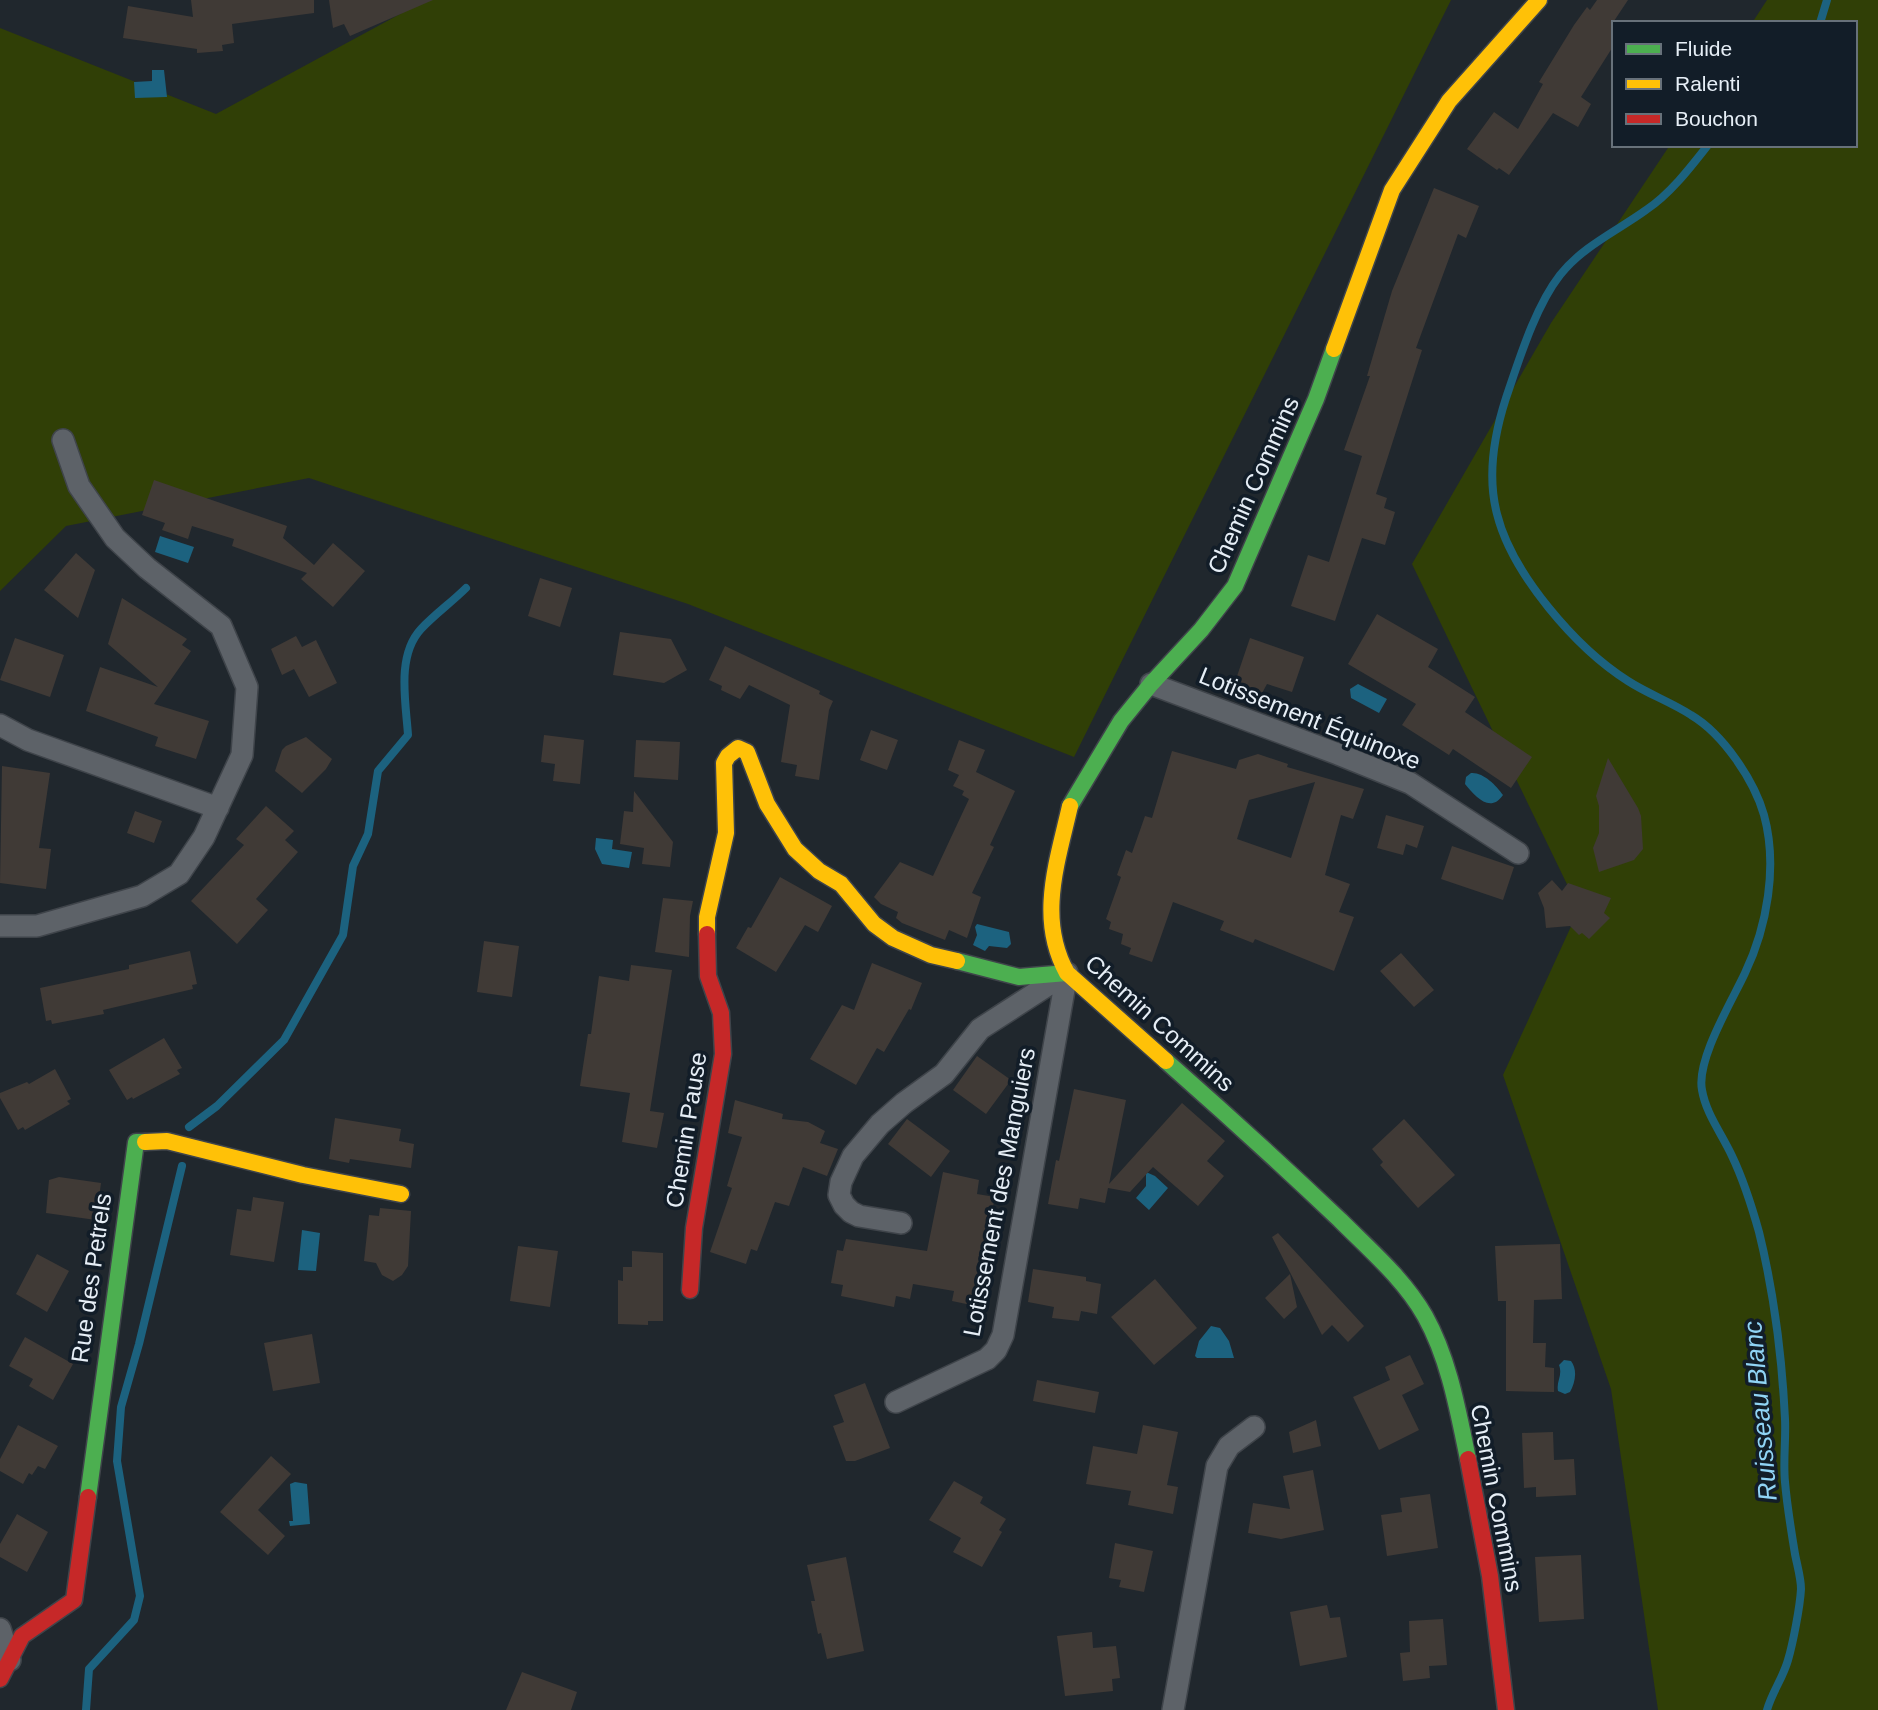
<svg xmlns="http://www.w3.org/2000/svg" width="1878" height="1710" font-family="Helvetica,sans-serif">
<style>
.green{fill:#303f06}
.water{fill:#1c627f}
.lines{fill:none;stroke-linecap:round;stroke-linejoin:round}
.stream{stroke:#1c627f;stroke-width:8}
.building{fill:#403a36;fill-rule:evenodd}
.street-casing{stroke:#3f444a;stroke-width:24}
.fast-casing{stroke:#3f444a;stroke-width:19}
.slow-casing{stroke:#3f444a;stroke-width:19}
.jam-casing{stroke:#3f444a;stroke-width:19}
.street{stroke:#5d6268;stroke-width:21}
.fast{stroke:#4caf50;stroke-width:16}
.slow{stroke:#ffc107;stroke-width:16}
.jam{stroke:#c62828;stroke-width:16}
.labels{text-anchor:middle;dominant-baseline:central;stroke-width:7;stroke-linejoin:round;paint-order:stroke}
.street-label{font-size:24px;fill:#e6eef6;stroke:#121d28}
.water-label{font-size:26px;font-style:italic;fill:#90d4f5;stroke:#121d28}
</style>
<rect width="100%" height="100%" fill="#20272d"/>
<path class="green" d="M426,0H1451L1074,757L688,604L309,478L66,526L0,591V28L216,114Z
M1767,0H1878V1710H1658L1611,1389L1503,1075L1579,909L1412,564L1551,323L1670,145H1855V23H1752Z"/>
<path class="water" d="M152,70H164L167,97L135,98L134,82L152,81Z
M160,536L194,547L188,563L155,552Z
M1358,684L1387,699L1379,713L1351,698L1350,689Z
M1471,773C1483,772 1496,785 1503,795C1490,814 1475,796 1465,784L1466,777Z
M596,838L613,840L612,849L632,852L629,868L602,864L595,849Z
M977,924L1009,932L1011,944L1007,948L989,946L985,951L973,945L977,935L975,927Z
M1146,1172L1155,1176L1168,1188L1149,1210L1136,1198L1146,1186Z
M302,1230L320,1233L316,1271L298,1270Z
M1211,1326L1220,1328L1229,1341L1234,1358H1197L1195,1356L1199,1341Z
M1564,1360L1571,1361C1578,1370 1575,1383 1570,1392L1565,1394L1558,1391C1556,1381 1563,1376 1559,1365Z
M295,1482L307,1484L310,1524L290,1526L289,1521H293L290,1484Z"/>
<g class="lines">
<path class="stream" d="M1820,23L1827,0
M1708,145C1690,168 1670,194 1646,210C1617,231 1583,246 1560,275C1535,307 1519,360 1506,398C1494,435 1487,476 1497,514C1512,574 1576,648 1628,681C1648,694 1671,702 1691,715C1723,734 1754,780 1764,815C1778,866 1767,927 1745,973C1732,1001 1696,1060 1702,1090C1706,1114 1722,1134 1732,1156C1743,1179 1752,1207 1759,1232C1774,1293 1782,1357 1785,1419C1786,1440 1783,1461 1785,1482C1787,1506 1791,1530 1795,1554C1797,1565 1801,1578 1801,1589C1800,1607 1793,1643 1788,1660C1783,1678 1772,1692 1767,1710
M189,1127L217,1106L284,1040L343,935L353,866L368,834L378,771L408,735C406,703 396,656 421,629C435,614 452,602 466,588
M86,1710L89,1669L134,1620L140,1596L117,1461L121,1407L139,1344L182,1166"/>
</g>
<path class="building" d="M191,0H314V13L232,24L234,43L222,45L223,51L197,53V49L123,38L128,6L193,17Z
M329,0H433L350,36L344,24L333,28Z
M1597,0H1628L1614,21V45L1581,97L1591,104L1578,127L1553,113L1509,175L1499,168L1497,170L1467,149L1494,112L1518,129L1543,84L1539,82L1574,25L1587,7L1590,10Z
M1434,188L1479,206L1466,238L1458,234L1416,348L1422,350L1376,494L1387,498L1384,508L1395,512L1385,545L1362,538L1335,621L1291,606L1308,555L1329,562L1362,456L1344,450L1370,376H1367L1392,291Z
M154,480L287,526L283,538L314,565L333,543L365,571L333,607L301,579L307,573L232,546L234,539L192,526L188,539L162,530L165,523L142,515Z
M76,553L95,570L78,618L44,590Z
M540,578L572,588L560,627L528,616Z
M122,598L187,639L182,645L191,651L154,704L209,721L196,759L155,746L158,737L86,711L100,667L158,687L108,644Z
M1377,614L1438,649L1428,667L1475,697L1465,712L1532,757L1511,788L1453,749L1449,755L1402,725L1416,704L1348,664Z
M620,632L671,639L687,670L664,683L613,675Z
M296,636L302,647L316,640L337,683L309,697L294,669L282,675L271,649Z
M15,638L64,655L50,697L0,680Z
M1250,638L1304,657L1292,692L1267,684L1261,695L1234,685Z
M725,646L820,691L819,694L833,701L829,710L819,780L795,776L797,765L781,762L790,705L749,685L740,699L721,690L722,686L709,680Z
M871,730L898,740L887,770L860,760Z
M544,735L584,740L580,784L553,781L555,764L541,762Z
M306,737L332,759L326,769L302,793L275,771L282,750L286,746Z
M636,740L680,742L678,780L634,777Z
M959,740L985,750L976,772L1015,791L990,845L994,847L972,893L981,897L967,938L949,930L945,940L902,923L896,918L898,912L881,904L874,897L900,862L933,876L969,799L962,795L964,791L953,786L959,775L948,770Z
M1172,751L1236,769L1239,760L1258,754L1288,764L1287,767L1364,789L1353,819L1341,815L1325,875L1350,884L1339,912L1354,917L1334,971L1255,939L1253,943L1220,930L1224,921L1173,902L1152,962L1129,954L1131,948L1121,944L1123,934L1109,929L1111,922L1106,919L1121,877L1117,875L1126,850L1132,853L1145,816L1152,818ZM1315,782L1291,858L1237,839L1249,800Z
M1608,758L1638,808L1641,816L1643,849L1634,860L1599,872L1593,848L1599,833V806L1596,796Z
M2,766L50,773L39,848L51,849L46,889L0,883Z
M634,791L673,842L670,867L642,864L644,848L620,844L624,811L633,812Z
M266,806L294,831L285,840L298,852L256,899L268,910L237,944L191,901L244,845L236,839Z
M135,811L162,821L154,843L127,833Z
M1386,815L1424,826L1417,848L1406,844L1403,855L1377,848Z
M1452,846L1514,867L1503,900L1441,879Z
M780,877L832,906L818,932L805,925L776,972L736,948L748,927L751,928Z
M1552,880L1562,891L1568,883L1611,898L1604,913L1610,918L1589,939L1582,933L1579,935L1570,926L1546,928L1544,908L1538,893Z
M663,898L693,901L690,916L689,957L655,952Z
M484,941L519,946L512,997L477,992Z
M190,951L197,984L192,985L193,989L103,1010L104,1014L52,1024L51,1020L46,1021L40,988L129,969V965Z
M1401,953L1434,990L1414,1007L1380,971Z
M872,963L922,983L911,1010L909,1009L884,1052L877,1048L856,1085L810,1059L842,1005L854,1010Z
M631,965L672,970L650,1111L664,1113L657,1148L622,1142L630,1093L580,1086L588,1034H591L599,976L629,981Z
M164,1038L182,1068L177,1070L180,1074L133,1099L132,1097L127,1100L109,1070Z
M977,1056L1011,1080L986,1114L953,1090Z
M55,1069L71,1099L67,1101L70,1104L25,1130L23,1127L18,1130L0,1098V1093L27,1082L29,1084Z
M1074,1089L1126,1100L1109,1184L1182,1103L1225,1141L1207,1161L1224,1176L1198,1206L1153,1167L1130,1192L1108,1188L1105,1203L1080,1198L1078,1209L1048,1204L1056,1160L1059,1161Z
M735,1100L783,1114L782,1119L808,1122L825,1131L820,1143L838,1149L827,1176L803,1167L789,1206L775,1202L757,1251L751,1249L746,1264L710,1252L732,1188L727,1186L742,1137L728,1133Z
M335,1118L401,1129L399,1141L414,1144L411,1168L350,1159L349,1163L329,1159Z
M907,1119L950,1151L931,1177L888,1144Z
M1404,1119L1455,1175L1418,1208L1380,1165L1383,1162L1372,1149Z
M943,1172L979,1180L977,1194L995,1197L981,1264L976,1306L952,1301L954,1291L913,1284L910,1299L896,1296L894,1307L841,1296L843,1285L831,1283L837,1250L843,1251L846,1239L927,1251Z
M59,1177L101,1183L96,1220L46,1213L49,1180Z
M253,1197L284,1202L274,1262L230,1255L237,1209L251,1211Z
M380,1208L411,1211L408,1266L402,1275L393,1281L382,1275L376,1263L364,1261L369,1215L379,1216Z
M1278,1233L1364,1326L1348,1342L1332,1325L1322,1335L1272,1237Z
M1560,1244L1562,1299L1534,1300L1533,1343H1546L1545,1367L1554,1368V1392L1506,1391V1301H1498L1495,1246Z
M518,1246L558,1251L550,1307L510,1301Z
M632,1251L663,1253V1321H648V1325L618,1324V1280L623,1281V1267H632Z
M37,1254L69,1271L47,1312L16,1294Z
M1033,1269L1086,1277V1281L1101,1284L1097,1314L1081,1311L1079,1321L1052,1318L1054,1307L1028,1302Z
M1290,1274L1297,1307L1284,1319L1265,1298Z
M1155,1279L1197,1328L1154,1365L1111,1317Z
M312,1334L320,1383L273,1391L264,1343Z
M25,1337L73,1364L53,1400L29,1386L33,1379L9,1366Z
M1410,1355L1424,1384L1402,1395L1419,1430L1379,1450L1353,1397L1390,1380L1385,1367Z
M1037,1380L1099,1392L1095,1413L1033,1401Z
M865,1383L890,1448L855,1461H846L833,1426L844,1422L834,1395Z
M1316,1420L1321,1446L1293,1453L1289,1432Z
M18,1425L58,1446L45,1469L38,1466L32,1475L29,1473L23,1484L0,1471V1459Z
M1143,1425L1178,1432L1167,1485L1178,1487L1173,1514L1128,1505L1131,1491L1086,1484L1093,1446L1137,1454Z
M1553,1432L1554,1460L1574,1459L1576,1495L1536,1497V1487L1524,1488L1522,1433Z
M271,1456L291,1474L258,1510L285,1536L268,1555L220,1512Z
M1313,1470L1324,1530L1281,1539L1248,1533L1253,1503L1290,1509L1283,1476Z
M954,1481L983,1497L980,1503L1006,1519L999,1530L1002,1532L982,1567L953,1552L961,1538L929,1520Z
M1430,1494L1438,1548L1387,1556L1381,1515L1402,1512L1400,1498Z
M17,1514L48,1532L27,1572L0,1557V1544Z
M1115,1543L1153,1551L1144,1592L1119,1587L1121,1580L1109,1578Z
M1581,1555L1584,1619L1539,1622L1535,1557Z
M846,1557L864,1651L827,1659L821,1633L818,1634L811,1601H815L807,1565Z
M1327,1605L1330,1618L1340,1617L1347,1657L1300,1666L1290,1612Z
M1443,1619L1447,1665L1429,1666L1430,1678L1403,1681L1400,1653L1410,1652L1409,1621Z
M1092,1632L1093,1648L1116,1646L1120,1678L1112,1679L1113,1691L1065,1696L1057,1636Z
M522,1672L577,1692L571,1710H506Z"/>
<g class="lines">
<defs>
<path id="street" d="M1151,684L1338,754L1410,783L1518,853
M0,725L28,740L218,808
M0,926H37L142,896L179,874L204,837L242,755L247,687L221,626L147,568L115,538L79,486L63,440
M901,1223L859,1216L851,1212L844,1205L839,1195L841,1182L853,1156L880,1124L904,1103L944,1074L980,1029L1065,974
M896,1402L987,1359L996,1350L1003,1335L1067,973
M0,1629L10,1660
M1173,1710L1217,1466L1229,1446L1254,1427"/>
<path id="fast" d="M1070,806L1121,721L1151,684L1201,630L1235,586L1316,399L1334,349
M957,961L1019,977L1067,973
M1166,1061C1225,1113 1283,1166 1340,1220C1370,1250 1404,1279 1425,1316C1449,1359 1458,1411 1468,1459
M88,1497L136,1142H145"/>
<path id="slow" d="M1334,349L1392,190L1449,101L1539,0
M1070,806C1057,863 1037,919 1067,973L1166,1061
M707,934V917L726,833L724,763L728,756L738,748L747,752L767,804L795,849L819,871L841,884L874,924L893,938L931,955L957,961
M145,1142L167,1141L303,1175L401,1194"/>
<path id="jam" d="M690,1290L694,1228L723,1054L721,1013L708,976L707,934
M1468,1459L1490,1576L1506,1710
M0,1679L22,1636L74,1600L88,1497"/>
</defs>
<use href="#street" class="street-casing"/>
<use href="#fast" class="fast-casing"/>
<use href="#slow" class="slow-casing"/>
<use href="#jam" class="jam-casing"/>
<use href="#street" class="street"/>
<use href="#fast" class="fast"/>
<use href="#slow" class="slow"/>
<use href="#jam" class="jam"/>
</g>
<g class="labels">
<g class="street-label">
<text transform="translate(1253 485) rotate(-66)">Chemin Commins</text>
<text transform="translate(1310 718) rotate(22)">Lotissement Équinoxe</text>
<text transform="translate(1160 1023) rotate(42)">Chemin Commins</text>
<text transform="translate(686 1130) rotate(-81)">Chemin Pause</text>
<text transform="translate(999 1192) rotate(-79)">Lotissement des Manguiers</text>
<text transform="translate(91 1278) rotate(-82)">Rue des Petrels</text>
<text transform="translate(1497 1498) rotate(79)">Chemin Commins</text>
</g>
<g class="water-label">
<text transform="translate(1760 1411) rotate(-95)">Ruisseau Blanc</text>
</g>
</g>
<rect x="1612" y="21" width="245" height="126" fill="#121d28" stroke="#67717a" stroke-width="2"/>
<rect x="1626" y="44" width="35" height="10" fill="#4caf50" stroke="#67717a" stroke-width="2"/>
<text x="1675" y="56" font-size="21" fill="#e6eef6">Fluide</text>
<rect x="1626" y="79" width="35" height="10" fill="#ffc107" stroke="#67717a" stroke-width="2"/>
<text x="1675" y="91" font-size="21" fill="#e6eef6">Ralenti</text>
<rect x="1626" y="114" width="35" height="10" fill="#c62828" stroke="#67717a" stroke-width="2"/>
<text x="1675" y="126" font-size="21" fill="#e6eef6">Bouchon</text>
</svg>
